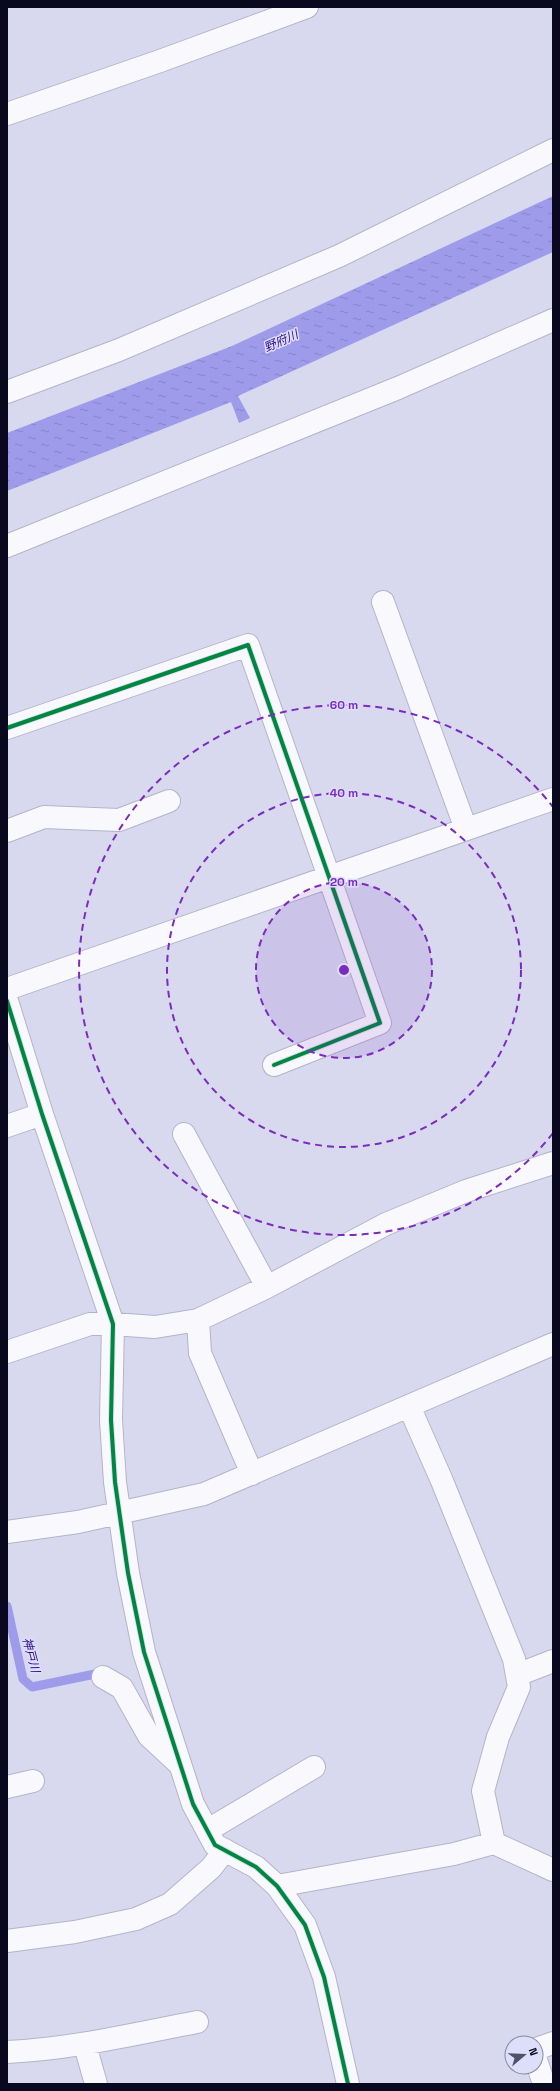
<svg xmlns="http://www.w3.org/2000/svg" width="560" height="2091" font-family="'Space Grotesk','Noto Sans JP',sans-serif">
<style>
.water{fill:url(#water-ripples)}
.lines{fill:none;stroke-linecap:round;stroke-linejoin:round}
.stream{stroke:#9e9beb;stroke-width:9}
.street-casing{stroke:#b3b4ca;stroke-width:24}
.street{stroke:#f9f9fd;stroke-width:22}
.cycleway-casing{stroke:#dddffa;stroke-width:6}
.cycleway{stroke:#00873e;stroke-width:4}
.ring{fill:none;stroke:#7b2cbf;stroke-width:2;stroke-dasharray:7 5}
.labels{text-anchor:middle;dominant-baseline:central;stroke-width:3;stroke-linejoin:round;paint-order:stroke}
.water-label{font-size:12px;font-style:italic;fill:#320c8c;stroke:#dddffa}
.centre{fill:#7b2cbf;stroke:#dddffa;stroke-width:2}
.ring-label{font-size:12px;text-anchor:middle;font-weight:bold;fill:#7b2cbf;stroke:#dddffa;stroke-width:3;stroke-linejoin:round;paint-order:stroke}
</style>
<defs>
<pattern id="water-ripples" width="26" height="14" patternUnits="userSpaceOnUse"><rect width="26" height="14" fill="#9e9beb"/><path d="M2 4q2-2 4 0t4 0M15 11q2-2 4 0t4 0" fill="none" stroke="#8784c9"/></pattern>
</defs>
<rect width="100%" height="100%" fill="#d8d9ef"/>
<path class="water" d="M553,196V252L238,396L250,418L239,423L231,402L7,491V433L232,346Z"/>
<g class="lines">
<path class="stream" d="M7,1606L23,1679L32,1687L100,1673"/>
<defs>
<path id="street" d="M7,114L160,61L307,7
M7,392L119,350L339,256L553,150
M7,546L398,388L553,320
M383,602L466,829
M7,728L248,645L380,1023L274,1065
M7,831L44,817L119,820L169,801
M7,989L553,799
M7,1001L42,1114L113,1324L111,1420L115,1482L128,1573L144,1652L193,1804L215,1845L256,1867L277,1886L305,1925L324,1977L348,2084
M7,1126L42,1114
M184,1134L267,1287
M198,1320L200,1353L252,1474
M7,1352L90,1324H113L155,1327L198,1320L267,1287L386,1224L466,1191L553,1163
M409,1406L442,1481L514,1659L519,1687L498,1737L483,1791L494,1843L553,1870
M7,1532L78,1522L204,1494L553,1344
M517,1675L553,1661
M103,1677L122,1688L149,1736L178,1763
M7,1787L33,1781
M208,1830L314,1767
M277,1886L454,1854L494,1843
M7,1941L75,1932L136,1919L170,1904L211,1868L225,1850
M85,2045L96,2084
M536,2049L553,2043
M7,2052C72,2049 134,2034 197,2022
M536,2060L544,2084"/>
</defs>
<use href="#street" class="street-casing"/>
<use href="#street" class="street"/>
<defs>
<path id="cycleway" d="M7,728L248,645L380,1023L274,1065
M7,1001L42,1114L113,1324L111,1420L115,1482L128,1573L144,1652L193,1804L215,1845L256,1867L277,1886L305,1925L324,1977L348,2084"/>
</defs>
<use href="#cycleway" class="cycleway-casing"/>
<use href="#cycleway" class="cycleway"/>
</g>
<circle cx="344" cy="970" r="88" fill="#7b2cbf" fill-opacity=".12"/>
<g class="ring">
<circle cx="344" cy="970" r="88"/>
<circle cx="344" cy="970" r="177"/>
<path d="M553 1133A265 265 0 1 1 553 807"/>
</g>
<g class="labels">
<g class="water-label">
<text transform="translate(281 341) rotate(-24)">野府川</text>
<text transform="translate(31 1655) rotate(75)">神戸川</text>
</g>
</g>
<circle cx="344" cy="970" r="6" class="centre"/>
<g class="ring-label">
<text x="344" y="709">60 m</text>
<text x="344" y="797">40 m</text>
<text x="344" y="886">20 m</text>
</g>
<rect width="560" height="2091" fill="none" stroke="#09081e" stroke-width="16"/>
<g transform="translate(524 2055) rotate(71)"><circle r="19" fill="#dddffa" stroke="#8889a2"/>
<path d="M0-3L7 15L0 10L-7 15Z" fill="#515167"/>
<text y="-6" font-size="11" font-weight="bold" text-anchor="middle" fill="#09081e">N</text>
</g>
</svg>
